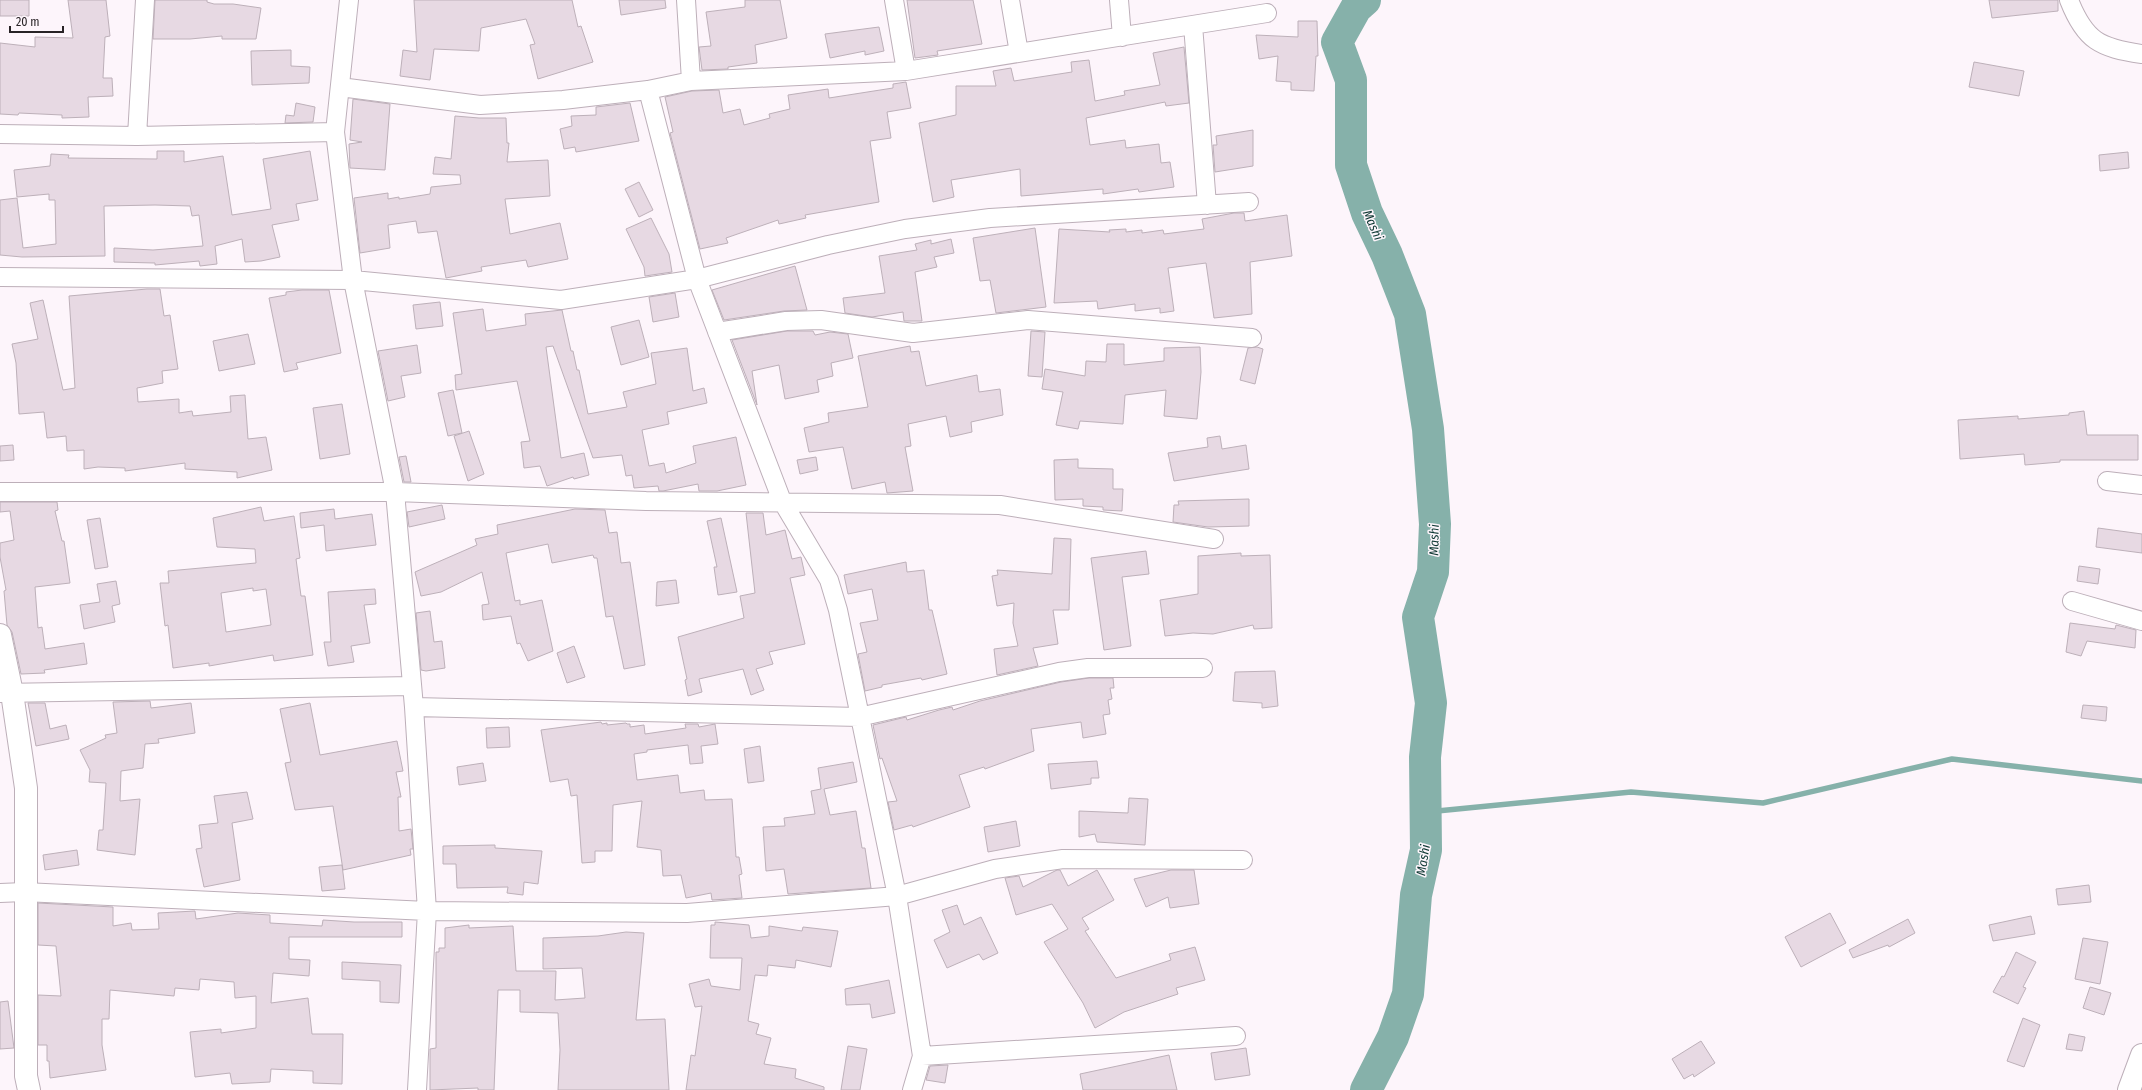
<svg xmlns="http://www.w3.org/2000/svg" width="2142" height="1090" font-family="'Fira Sans Condensed',sans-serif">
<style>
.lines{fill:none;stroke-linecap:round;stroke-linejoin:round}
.stream{stroke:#86b1aa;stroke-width:5.5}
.river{stroke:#86b1aa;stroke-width:32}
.building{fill:#e7d9e3;stroke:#bdb0b9;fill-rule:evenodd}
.minor-casing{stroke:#bdafb9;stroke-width:20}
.tertiary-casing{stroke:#bdafb9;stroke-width:24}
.trunk-casing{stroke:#bdafb9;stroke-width:24}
.minor{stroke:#fff;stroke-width:18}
.tertiary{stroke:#fff;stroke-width:22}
.trunk{stroke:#fff;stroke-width:22}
.labels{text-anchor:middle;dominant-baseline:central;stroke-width:3;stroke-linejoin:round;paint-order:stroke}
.water-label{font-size:13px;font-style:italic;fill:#0d3732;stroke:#fdf5fb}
</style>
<rect width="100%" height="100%" fill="#fdf5fb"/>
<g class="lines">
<path class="stream" d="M1427,812L1631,792L1763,803L1952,759L2142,781"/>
<path class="river" d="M1365,0L1356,8L1337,42L1351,80V165L1367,213L1387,255L1410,314L1428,429L1435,524L1433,572L1418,617L1431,703L1425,757L1426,850L1416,895L1408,994L1393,1037L1366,1090"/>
</g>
<path class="building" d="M0,0H29V16H0Z
M68,0H106L110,36L105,37L103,78H112L113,96L88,97L89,117L62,118V115L19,113L18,115L0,114V43L35,47V37L73,38Z
M155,0H207V2L214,4H233L261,8L256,39H222V36L190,39H153Z
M414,0H572L578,27L581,26L593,62L538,79L530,45L535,44L526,19L481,28L479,51L434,49L430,80L400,76L403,50L417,52Z
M619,0H665L666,8L621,15Z
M745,0H780L787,38L755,45L757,63L728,67V69L702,70L699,47L711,46L706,12L745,7Z
M907,0H973L982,44L937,51L938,55L915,58Z
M1989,0H2058V11L1992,18Z
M1298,21H1317L1318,56H1316L1314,91L1291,90V82L1276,81L1278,56L1259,59L1256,35L1298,37Z
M879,27L884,51L865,55V51L830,58L825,34Z
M1184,47L1189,103L1166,106L1165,102L1086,118L1090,145L1125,140L1126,148L1159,144L1161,163L1170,162L1174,187L1139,192L1138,189L1103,194V189L1021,196L1020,169L951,180L954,197L933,202L919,123L956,115V86H996L993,71L1011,68L1014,81L1072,72L1071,62L1089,60L1095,101L1125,95L1124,91L1160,85L1153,53Z
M291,50V66L310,67L309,83L252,85L251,51Z
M1974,62L2024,71L2019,96L1969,87Z
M906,82L911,108L887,112L891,138L870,141L879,202L805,215L806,218L779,224L778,220L726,238L728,243L700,249L670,133L673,132L665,97L692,91L719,90L723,113L740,109L744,125L770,118L769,114L790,109L788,95L828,89L829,98L893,88V84Z
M353,99L390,104L385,170L350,168L349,144L362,142L350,140Z
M296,103L315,107L313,122L285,123L286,115L294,116Z
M630,103L639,141L576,152L575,147L564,149L560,129L572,126L571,116L596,115V107Z
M455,116L479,118H506L507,143H509L507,162L548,160L550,196L505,199L510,234L560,223L568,259L528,267L526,260L481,267L482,271L446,278L437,231L418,233L416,221L388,225L390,248L360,253L354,198L388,193V199L399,197V199L430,194L431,187L461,184L460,175L433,174L435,157L451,159Z
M1253,130V166L1215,172L1213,145H1217L1216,136Z
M157,151H184V162L223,156L232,215L271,209L263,159L310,151L318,200L296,204L299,220L272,225L280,257L261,261L245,262L242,239L215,246L217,264L200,266L199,261L155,265V263L114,262V248L153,250L203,246L199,215L192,216L190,206L155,205L104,206L105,256L22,257L0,255V200L17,198L23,248L56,244L55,200H49V194L17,197L14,170L50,166L51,154L69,155L68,158L157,159Z
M2128,152L2129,168L2100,171L2099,155Z
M639,182L653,210L639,217L625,189Z
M1234,213H1244L1245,221L1287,215L1292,256L1250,262L1252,314L1214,318L1206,263L1168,268L1174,311L1160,313V308L1135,311V304L1098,309L1097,301L1054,303L1059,229L1110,232L1109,230L1126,229V232L1142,230V233L1163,230L1164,234L1204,229L1202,219Z
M651,218L669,254L672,272L645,276L644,267L626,229Z
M1035,228L1046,307L996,313L990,280L980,281L973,238Z
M951,239L954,253L934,257L937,267L915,272L922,321H904L903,312L872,317L845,313L843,298L885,293L879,256L917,250L915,244L931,240V244Z
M795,266L807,310L784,311L724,320L712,290Z
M147,289H160L164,316L170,315L178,369L162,371L163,383L137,388L138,402L179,399V413L192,411L193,416L231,412L230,396L245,395L248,439L266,437L272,470L237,478V472L185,469V463L125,471V468L98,467L84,469V450L67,451L66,436L47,438L44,412L19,414L16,363L12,344L38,339L30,303L43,300L63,390L75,388L69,296Z
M302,290H329L341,353L296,363L298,369L284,372L269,298L286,295V292Z
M675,293L679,317L653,322L649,297Z
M440,302L443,326L416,329L413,305Z
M483,309L486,331L526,325L525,314L562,310L571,351H573L577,370H579L588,414L627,407L623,392L656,384L651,353L687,348L693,391L704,388L707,403L667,412L669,424L642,430L649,466L664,463L666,473L696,463L693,446L736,437L746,485L717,491H699L698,484L663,491H659L658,486L634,488L632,475L626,476L622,455L593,458L553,346L546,347L561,458L584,453L589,475L574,479L573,477L547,486L540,466L524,468L521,442L530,441L517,381L456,390L455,375L462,374L453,313Z
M639,320L649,357L621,365L611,327Z
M787,331H813L815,335L830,332L848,334L853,358L831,363L833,376L817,380L819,392L785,399L779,365L752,371L757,405L732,340Z
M1031,331L1045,332L1042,377L1028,376Z
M248,334L255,364L219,371L213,341Z
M1107,344H1124V365L1164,361V348L1200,347L1201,372L1197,419L1164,416L1166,390L1125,395L1123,424L1080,421L1078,429L1056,425L1063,392L1042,389L1045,369L1085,376L1086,361L1106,362Z
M417,345L421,373L401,376L405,397L388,401L378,351Z
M910,346L911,352L919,351L926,386L977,375L979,392L1000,389L1003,415L971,422L972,432L950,437L946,416L908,424L911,446L905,447L913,491L887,493L885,482L852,489L843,447L809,452L804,428L829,422L828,413L868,407L858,356Z
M1257,347L1263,349L1255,384L1240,380L1248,348Z
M453,390L462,433L448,436L438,393Z
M342,404L350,454L320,459L313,408Z
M2084,411L2087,435H2138V460H2060V462L2025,465L2024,454L1960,459L1958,420L2018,416V419L2069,415V413Z
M469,431L484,474L468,481L454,436Z
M1220,436L1222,449L1246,445L1249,469L1174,481L1168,453L1208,447L1207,438Z
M13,445L14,460L0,461V446Z
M406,456L411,482H404L399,457Z
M816,457L818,470L800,474L797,460Z
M1078,459V468L1113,469V489H1123L1122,511L1103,510V507L1083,506V499L1055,500L1054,460Z
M1249,499V526L1208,527L1173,522L1174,505H1179L1178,501Z
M0,502H57L58,510L55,511L62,541H64L70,583L35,587L38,628L42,627L45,649L84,643L87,664L44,670L45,673L21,674L12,632L7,625L4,591L6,590L0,557V543L14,540L10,511L0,512Z
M442,505L445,519L409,527L407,512Z
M261,507L264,521L294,516L300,558L296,559L301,596H305L313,655L274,661L273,655L209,666V663L173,668L168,625L165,626L160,583H169L168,571L256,563L255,549L217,547L213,518ZM253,588V591L266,589L271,625L226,632L221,593Z
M334,509L335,519L372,514L376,545L326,551L324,525L301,528L300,513Z
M575,509L605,510L609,533L617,532L621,563L630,562L645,665L624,669L613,616L606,617L597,558H594L593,555L552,563L548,544L506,553L515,601L520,600V605L542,600L553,651L528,661L520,643L517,644L511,616L483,620L482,605L489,604L482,572L441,592L421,596L415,572L477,545L475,539L498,534L497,525Z
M746,513H763L766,535L785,530L792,559L801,557L805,575L790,578L805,644L769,652L773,664L756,669L764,690L751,695L743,669L699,679L702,692L688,696L685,680L687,679L678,637L744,618L740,596L755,593Z
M100,518L108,567L95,569L87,520Z
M721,518L737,592L718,595L714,567H717L707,521Z
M2098,528L2142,534V553L2096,547Z
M1054,538L1071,539L1069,610H1053L1058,644L1033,648L1038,666L997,675L994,649L1018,646L1013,623L1014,603L997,606L992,576L998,575L997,570L1052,574Z
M1146,551L1149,574L1122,577L1131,646L1104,650L1091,558Z
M1241,553V556L1270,555L1272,628L1254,629L1253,625L1213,634L1193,633L1165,636L1160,600L1198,594V556Z
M906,562L907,572L924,570L929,610H932L947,674L922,680L921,678L882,685V687L865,691L858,654L867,652L860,623L878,620L872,589L848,594L844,575Z
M2079,566L2100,569L2098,584L2077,581Z
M676,580L679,603L656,606L657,582Z
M116,581L120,604L112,606L115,622L84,629L80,605L100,602L97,584Z
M375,589L376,604L364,605L370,643L351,646L354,662L328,666L324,642H331L328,592Z
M430,611L434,642L442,641L445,668L426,671L421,670L416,613Z
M2070,623L2115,629L2116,625L2136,630L2135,648L2087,641L2081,656L2066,652Z
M574,646L585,677L567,683L557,653Z
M1275,671L1278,706L1262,708V703L1233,701L1235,672Z
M1089,678H1113L1114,688H1110L1112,699L1108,700L1110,714L1103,715L1106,734L1083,738L1081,722L1031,729L1034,751L985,769L984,767L959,775L970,807L913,827L912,825L894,830L888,802L897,801L882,758L880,759L873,725L906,717L907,720L939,710L952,707L953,710L980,701L1061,682Z
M150,701L151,708L191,703L195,733L158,739L159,743L145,744L143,768L121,771L120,801L140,799L135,855L97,850L99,830H103L106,783L89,782L90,770L80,750L106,738L105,735L117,733L113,702Z
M28,703H45L50,729L66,725L69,739L36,746Z
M310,703L320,755L397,741L403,771L396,772L401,797H398L399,831L411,829L413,849H410L411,855L343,870L333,806L295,810L285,763L291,762L280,709Z
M2083,705L2107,707L2106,721L2081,718Z
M601,722L602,724L607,723V725L626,723L627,724H630V727L644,725L645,734L686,728L685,724H698L699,727L715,724L718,744L701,746L703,763L690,764L688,745L647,750V752L634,754L637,780L678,775L680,793L704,790L705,800L732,799L736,857H739L742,874L739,875L742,898L712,900L711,893L686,898L681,875L663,876L661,850L637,847L642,801L613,805L612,851H595V862L582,863L577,795L571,796L568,779L550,782L541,730Z
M509,727L510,747L487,748L486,728Z
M760,746L764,781L748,783L744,749Z
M1097,761L1099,778H1091V784L1051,789L1048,764Z
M853,762L857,782L824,789L830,815L856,811L862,848H865L871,888L788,894L784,869L766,871L763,827L785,826L784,818L815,814L811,791L821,789L818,768Z
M483,763L486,781L459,785L457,767Z
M247,792L253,819L232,823L240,880L204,887L196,849L202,848L199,825L218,823L214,796Z
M1129,798L1148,799L1145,845L1097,842L1095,834L1079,837V811L1128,813Z
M1016,821L1020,846L988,852L984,827Z
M495,845V848L542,851L538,884L524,882L523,895L507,893L508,887L457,888L456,864H443V846Z
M77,850L79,865L45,870L43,855Z
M342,865L345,889L322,891L319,867Z
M1057,870H1060L1068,886L1097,870L1114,900L1082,918L1089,929L1085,931L1116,978L1171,960L1169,954L1195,947L1205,980L1176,988L1178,994L1124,1012L1095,1028L1083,1003L1044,942L1068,929L1052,904L1016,915L1005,878L1019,876L1023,887Z
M1171,870H1194L1199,904L1170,908L1168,897L1146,907L1134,879Z
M2089,885L2091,902L2058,905L2056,889Z
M38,903L113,907V926L131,923L132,930L159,929L158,913L195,911L196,919L238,913L270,915V923L322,926L323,920L354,922H402V937H289V959L310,960L309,976L273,973L271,1003L308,998L312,1034H343L342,1084L313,1083V1071L271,1069L270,1082L232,1084L230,1073L195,1077L190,1032L221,1029V1033L256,1028V996L235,998L234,982L200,979L199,990L175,988L174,996L110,990L109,1019H102V1045L106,1070L50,1078L49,1061H47V1045H38V995L61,996L56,946L38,945Z
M957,905L964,925L981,917L998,953L983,960L979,954L947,968L934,940L950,932L942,910Z
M1830,913L1846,943L1801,967L1785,937Z
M2031,916L2035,934L1993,941L1989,925Z
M1908,919L1915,933L1889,947L1888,945L1853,958L1849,950Z
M715,922L749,925L751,938L769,936V926L802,931L803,927L838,931L831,967L796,960L795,968L768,965L767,976L755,975L748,1021L759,1024L756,1034L771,1038L764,1064L796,1069L795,1078L824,1087V1090H686L691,1055L695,1056L702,1006L695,1007L689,984L709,979L711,986L740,990L742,958H710L711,925H715Z
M469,925V928L513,926L516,971H556L555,1000L585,998L582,968L543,969V938L598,936L626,932L644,933L636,1020L665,1019L669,1090H558L560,1050L558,1013L520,1012V990H498L494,1090H478V1088L430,1090V1049L436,1048V952H439V948H445V928Z
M2083,938L2108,942L2100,984L2075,979Z
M2016,952L2036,962L2023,987L2026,988L2018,1004L1993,992L2002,976L2004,977Z
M342,962L401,965L399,1003L380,1002V981L342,979Z
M889,980L895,1013L872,1018L870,1004L846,1005L845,989Z
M2090,987L2111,993L2104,1015L2083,1008Z
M8,1001L14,1048L0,1049V1002Z
M2023,1018L2040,1025L2024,1067L2007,1061Z
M2069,1034L2085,1037L2082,1051L2066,1049Z
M1701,1041L1715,1063L1694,1077L1693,1074L1684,1079L1672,1059Z
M848,1046L867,1049L860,1090H841Z
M1246,1048L1250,1075L1215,1080L1211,1053Z
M1169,1055L1177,1090H1083L1080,1074Z
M948,1065L945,1083L926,1080L930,1066Z"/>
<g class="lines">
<defs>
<path id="minor" d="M349,0L335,132L353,280L395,492L414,707L427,911L417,1090
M686,0L691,81
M894,0L906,71
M1010,0L1019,53
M1119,0L1122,37
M2069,0C2085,41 2100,48 2142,54
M1193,25L1207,205
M340,87L480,105L563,100L648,90L691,81L906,71L1267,13
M648,90L697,279L782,501L829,580L838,610L897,896L922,1056L912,1090
M0,134L137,136L335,132
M137,136L145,0
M0,277L353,280L561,300L697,279L828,245L905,229L990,218L1249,202
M717,332L786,321L821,320L913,333L1028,320L1252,338
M2107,481L2142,485
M0,492H395L646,501L1000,505L1214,539
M2072,601L2142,621
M0,693L412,686
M414,707L859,717L1059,672L1088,668H1203
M0,893L24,892L427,911L687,913L897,896L995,869L1063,859L1243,860
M922,1056L1236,1036"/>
<path id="tertiary" d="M0,635L12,693L26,788V1076L29,1090"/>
<path id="trunk" d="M2129,1090L2142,1055"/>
</defs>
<use href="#minor" class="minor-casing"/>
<use href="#tertiary" class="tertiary-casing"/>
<use href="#trunk" class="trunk-casing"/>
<use href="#minor" class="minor"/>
<use href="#tertiary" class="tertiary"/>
<use href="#trunk" class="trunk"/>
</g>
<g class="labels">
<g class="water-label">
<text transform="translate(1373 225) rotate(66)">Mashi</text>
<text transform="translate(1434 540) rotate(-89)">Mashi</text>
<text transform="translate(1423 860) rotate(-81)">Mashi</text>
</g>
</g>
<path d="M10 26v6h53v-6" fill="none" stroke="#282326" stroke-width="2"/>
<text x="16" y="26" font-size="12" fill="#282326" stroke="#fdf5fb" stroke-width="3" paint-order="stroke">20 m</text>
</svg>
